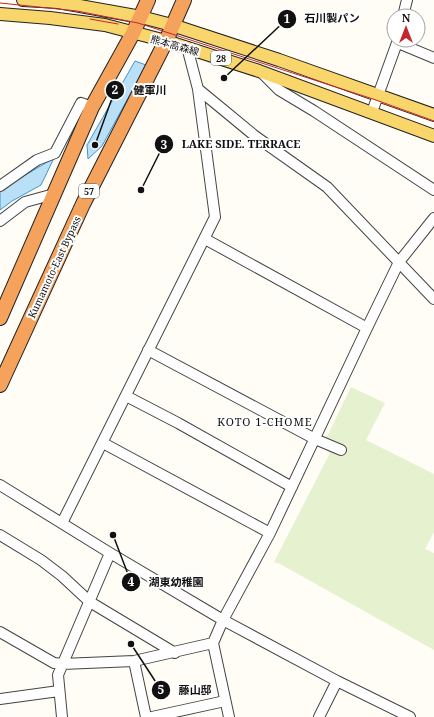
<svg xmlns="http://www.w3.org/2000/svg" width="434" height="717" font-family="'Noto Serif','Noto Sans JP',serif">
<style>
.pitch{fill:#e6f2cf}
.water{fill:#b9e0f7;stroke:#3f96cf}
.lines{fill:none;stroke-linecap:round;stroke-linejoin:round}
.minor-casing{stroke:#444;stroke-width:12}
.major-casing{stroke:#222;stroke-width:14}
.highway-casing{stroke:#222;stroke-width:16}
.minor{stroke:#fff;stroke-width:10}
.major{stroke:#f9d66b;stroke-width:12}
.highway{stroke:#f5a25d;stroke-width:14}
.tram{stroke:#c4262e;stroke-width:1}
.labels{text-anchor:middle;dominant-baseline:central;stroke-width:4;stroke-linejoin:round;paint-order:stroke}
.shield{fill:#fff;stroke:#585858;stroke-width:1}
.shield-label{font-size:9px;font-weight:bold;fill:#111}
.street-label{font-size:10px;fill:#111;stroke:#fff}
.neighbourhood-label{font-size:11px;letter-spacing:1px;fill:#111;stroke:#fff}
.leader{fill:none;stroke:#111;stroke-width:1.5}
.callout-dot{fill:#111;stroke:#fff;stroke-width:1.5}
.mark-label{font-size:12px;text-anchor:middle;font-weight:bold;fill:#fff}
.callout-label{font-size:11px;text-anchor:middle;font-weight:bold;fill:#111;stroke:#fff;stroke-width:4;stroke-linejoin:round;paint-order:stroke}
</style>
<rect width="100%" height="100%" fill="#fffdf5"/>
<path class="pitch" d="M351,387L385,403L366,440L434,474V532L425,549L434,553V650L280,564L274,562L330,453L322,447Z"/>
<path class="water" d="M135,61L146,65L102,146L88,159L87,145Z
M54,158L41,185L12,201L0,210V190Z"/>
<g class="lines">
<defs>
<path id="minor" d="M403,16L407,0
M398,43L434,58
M261,72L279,90L314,111L434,190
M198,89L255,136L327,187L434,299
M372,112L398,40
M0,186L37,160L55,153L81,103L92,107
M0,221L25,202L54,194
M205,239L367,328
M148,350L315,439L341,450
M126,396L178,423L292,487
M103,443L270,533
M0,485L110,553L223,620L337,681L410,717
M62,523L215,217L198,89L187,47
M0,535L41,560L62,576L90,602L175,653
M0,632L54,663L62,664L134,661L213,643
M134,661L146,717
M0,699L59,691
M62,717L58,675L110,553
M152,717L225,701
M229,717L213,643L223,620L270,533L367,328L399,262L434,218
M319,717L337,681"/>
<path id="major" d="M23,0L58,2L141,17L172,25L279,60L434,115
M0,14L50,18L105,25L166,41L259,71L434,136"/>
<path id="highway" d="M0,318L92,107L133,33L148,0
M0,385L83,204L166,41L184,0"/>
</defs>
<use href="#minor" class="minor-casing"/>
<use href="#major" class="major-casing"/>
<use href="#highway" class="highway-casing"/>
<use href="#minor" class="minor"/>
<use href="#major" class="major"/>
<use href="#highway" class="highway"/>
<path class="tram" d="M0,3L77,11L138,23L376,100L434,121
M90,19L118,24"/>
</g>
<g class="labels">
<g class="shield">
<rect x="211" y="51" width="20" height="14" rx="3"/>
<rect x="79" y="184" width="20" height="14" rx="3"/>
</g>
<g class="shield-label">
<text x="221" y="58">28</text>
<text x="89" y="191">57</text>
</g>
<g class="street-label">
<text transform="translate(175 45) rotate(16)">熊本高森線</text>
<text transform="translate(54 267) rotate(-65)">Kumamoto-East Bypass</text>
</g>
<g class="neighbourhood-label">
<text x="265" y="421">KOTO 1-CHOME</text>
</g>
</g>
<path class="leader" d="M224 78L287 19M95 145L115 90M141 190L164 144M113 535L131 582M131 644L161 690"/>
<g class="callout-dot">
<circle cx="224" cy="78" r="4"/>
<circle cx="95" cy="145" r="4"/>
<circle cx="141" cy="190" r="4"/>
<circle cx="113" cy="535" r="4"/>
<circle cx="131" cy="644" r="4"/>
<circle cx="287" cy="19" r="10"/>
<circle cx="115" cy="90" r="10"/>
<circle cx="164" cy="144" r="10"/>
<circle cx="131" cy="582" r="10"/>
<circle cx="161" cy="690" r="10"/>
</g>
<g class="mark-label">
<text x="287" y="23">1</text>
<text x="115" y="94">2</text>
<text x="164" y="149">3</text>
<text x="131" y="586">4</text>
<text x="161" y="694">5</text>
</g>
<g class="callout-label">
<text x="332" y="22">石川製パン</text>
<text x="150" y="94">健軍川</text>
<text x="241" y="148">LAKE SIDE. TERRACE</text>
<text x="176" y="586">湖東幼稚園</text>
<text x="195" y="694">藤山邸</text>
</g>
<g transform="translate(406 28)"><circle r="19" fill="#ffffff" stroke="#a0a0a0"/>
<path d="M0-3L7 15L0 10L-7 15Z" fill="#c4262e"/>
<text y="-6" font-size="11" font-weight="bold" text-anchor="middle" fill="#111111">N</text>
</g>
</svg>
